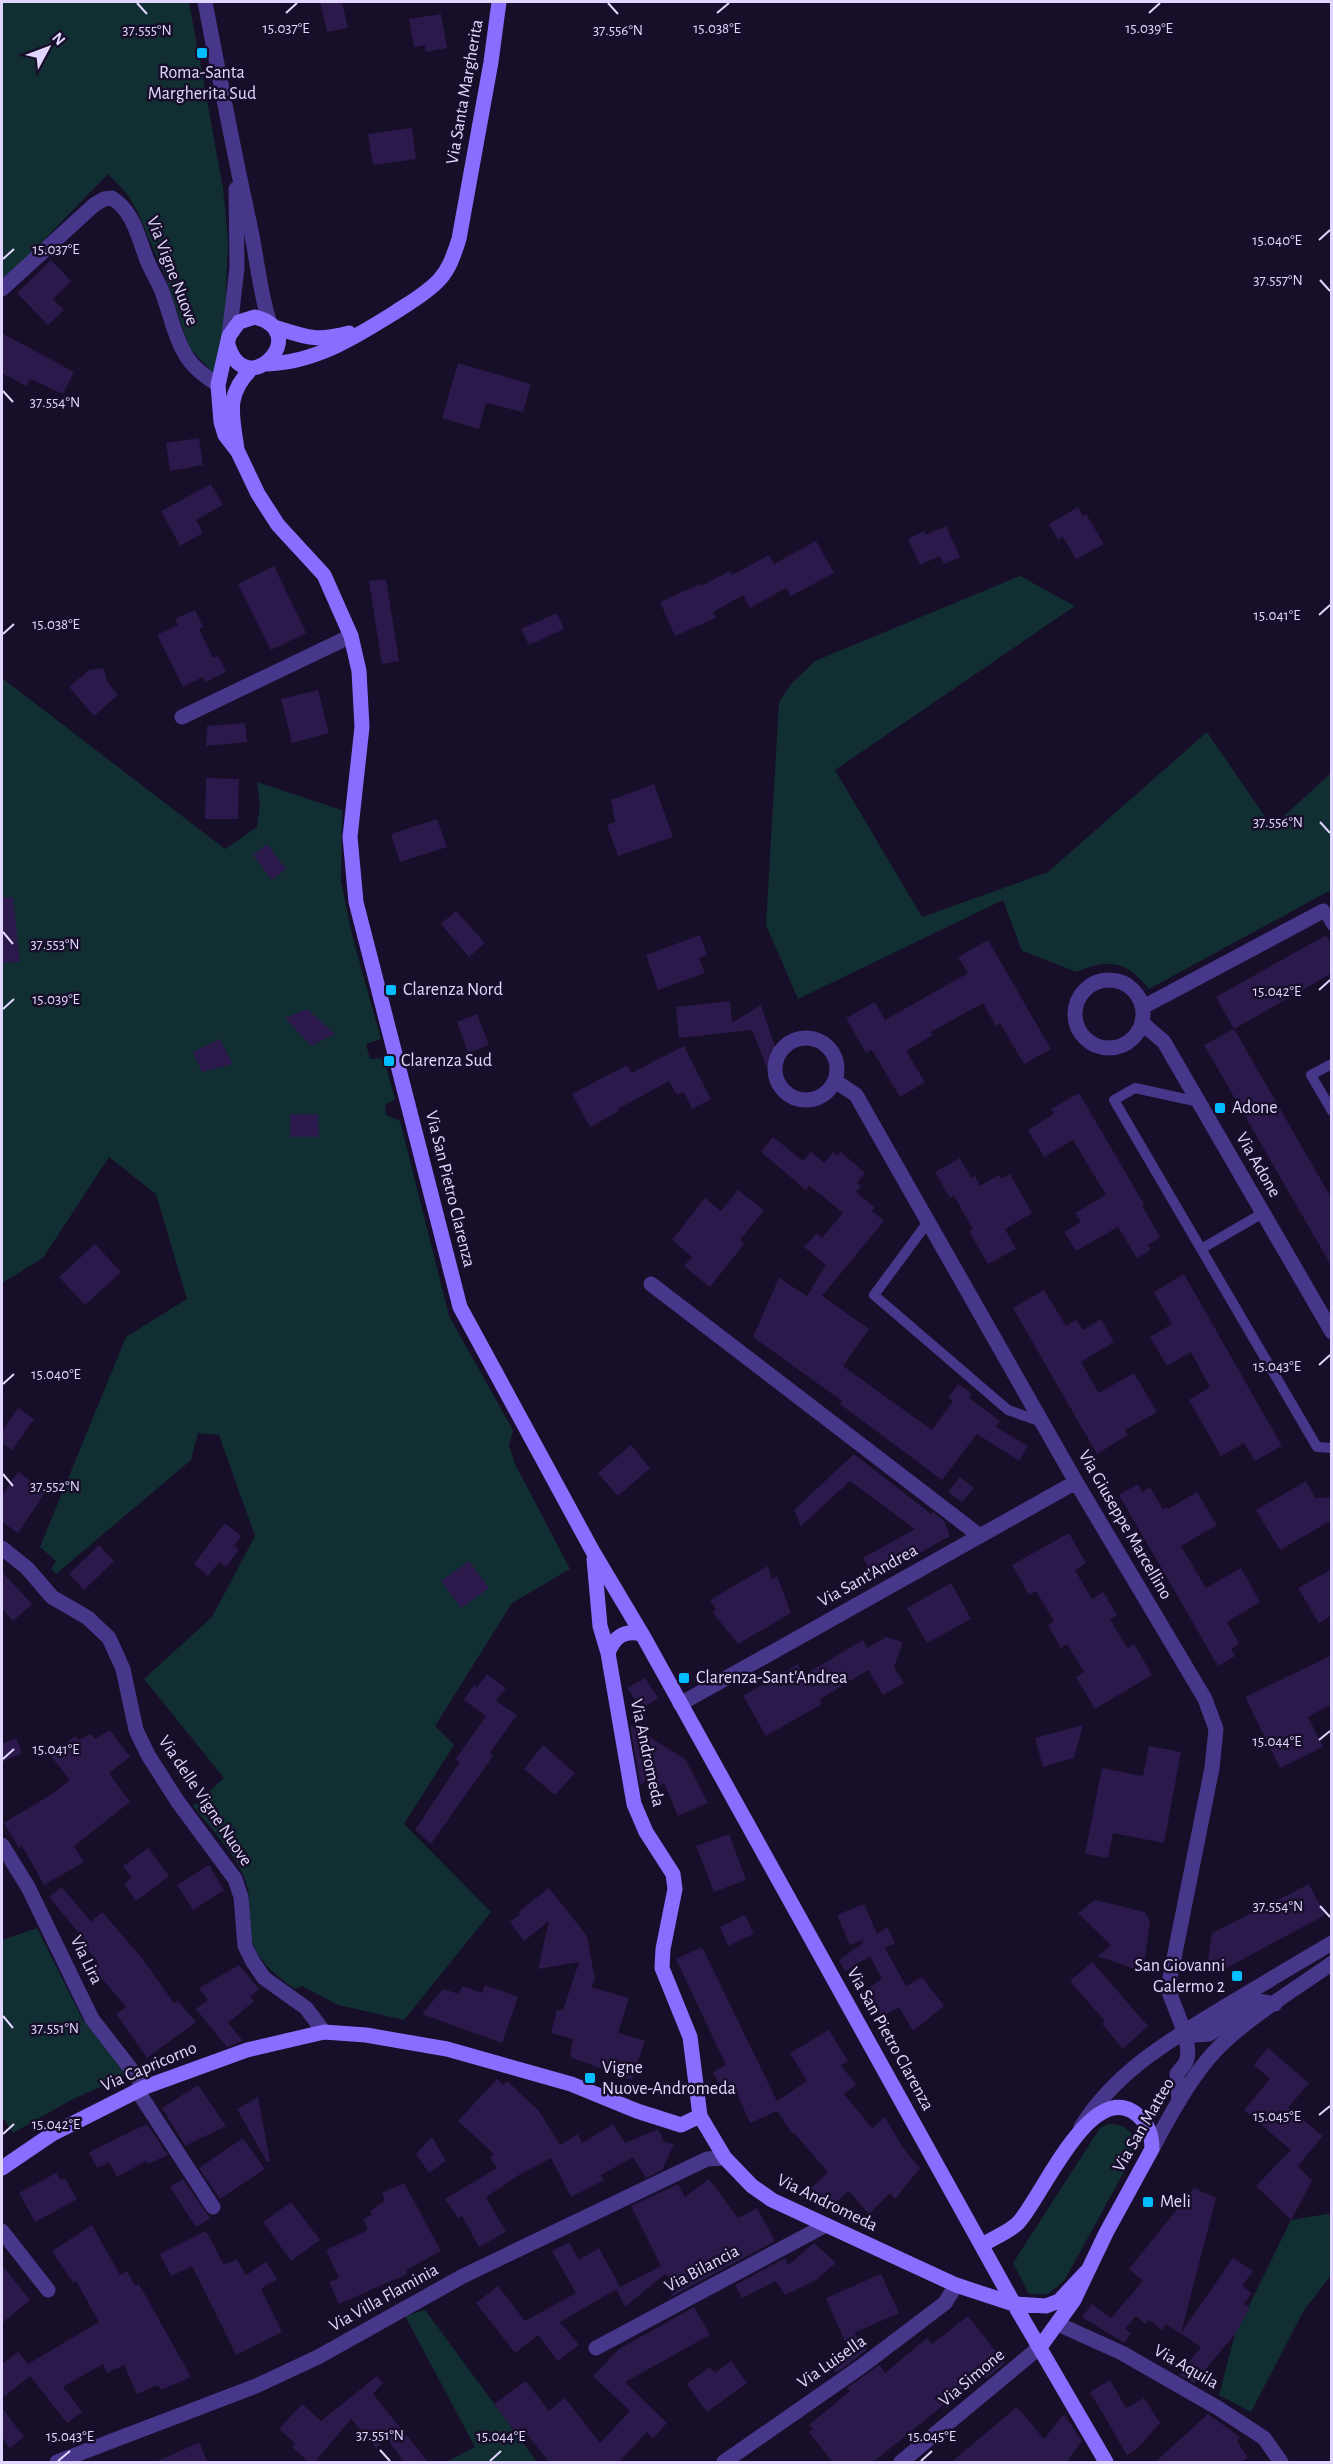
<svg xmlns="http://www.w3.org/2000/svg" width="1333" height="2464" font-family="'Alegreya Sans',sans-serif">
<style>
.green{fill:#112f33}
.building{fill:#2b194b}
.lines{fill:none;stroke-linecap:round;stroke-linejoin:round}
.service{stroke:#47378a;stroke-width:10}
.minor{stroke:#47378a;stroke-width:15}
.tertiary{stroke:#47378a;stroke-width:15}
.secondary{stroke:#886dff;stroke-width:15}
.ticks{fill:none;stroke:#e1d6ff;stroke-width:2}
.poi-dot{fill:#02bdff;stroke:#170e29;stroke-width:2}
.labels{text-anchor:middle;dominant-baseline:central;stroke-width:5;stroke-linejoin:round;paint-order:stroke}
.poi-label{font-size:18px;fill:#e1d6ff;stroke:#170e29;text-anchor:start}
.street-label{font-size:18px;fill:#e1d6ff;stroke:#170e29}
.ticks-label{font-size:15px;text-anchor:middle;fill:#e1d6ff;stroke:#170e29;stroke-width:5;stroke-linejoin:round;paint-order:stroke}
</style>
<rect width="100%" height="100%" fill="#170e29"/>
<path class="green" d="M2,2H189L223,188L228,240L225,315L214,374L189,347L165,276L138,213L128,195L108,174L2,283Z
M1020,576L1075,606L835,770L922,917L1048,872L1207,732L1272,827L1331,773V890L1149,989C1128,962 1109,957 1077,972L1022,951L1003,900L798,999L766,925L779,702L792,683L815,661Z
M2,678L225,849L257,827L260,805L257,782L342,810L341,882L352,935L381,1039L366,1044L370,1059L384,1058L395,1100L385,1104L386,1115L400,1121L449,1316L513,1430L509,1446L515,1464L570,1569L512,1603L435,1726L454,1745L404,1824L491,1912L404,2020L338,2005L302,1986L295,1989C267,1969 250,1955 249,1919C249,1907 250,1893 246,1882C236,1854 211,1829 193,1806L224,1778L144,1679L212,1617L255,1536L219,1435L198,1433L191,1460L56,1574L51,1569L56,1561L40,1547L126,1337L187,1299L156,1194L109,1157L43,1258L2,1283Z
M37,1928L83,2020L127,2075L71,2100L13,2133L2,2117V1940Z
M1108,2124C1127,2123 1137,2135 1134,2154L1064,2281L1048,2294H1029L1013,2263L1100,2128Z
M1327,2214L1331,2215V2275L1303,2312L1251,2412L1219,2395L1235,2334L1291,2220Z
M425,2310L537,2462H446L475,2447L405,2316Z"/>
<path class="building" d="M320,2H342L348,28L327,32Z
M441,14L447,48L426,52L425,45L414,47L409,19Z
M412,128L416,159L373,165L368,134Z
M51,260L71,281L53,299L64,310L48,325L17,293Z
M2,333L74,372L63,394L30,379L26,386L2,373Z
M458,363L531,384L523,412L486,403L479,429L442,418Z
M199,438L203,465L170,471L166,443Z
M211,484L223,505L196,520L203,533L180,546L161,511Z
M1078,507L1083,516L1086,514L1104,544L1076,559L1063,537L1058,540L1049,524Z
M946,526L960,557L944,564L940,556L920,565L908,539L924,531L926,535Z
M816,541L834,573L791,596L786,588L750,608L743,595L713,612L716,618L675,636L660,602L700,584L701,586L730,571L732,575L769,555L774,564Z
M274,566L306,633L271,650L238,584Z
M386,579L399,661L382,664L369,581Z
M195,610L203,627L199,629L213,658L218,656L226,672L205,682L203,677L183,687L157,635L178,625L175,619Z
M557,613L564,629L529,645L521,629Z
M104,668L107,681L118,695L94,716L69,687L89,670Z
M318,690L329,733L292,743L281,699Z
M245,723L247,742L206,746L207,726Z
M206,778L239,779L238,819H205Z
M654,784L673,837L618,856L607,825L615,822L611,800Z
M437,819L447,847L400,862L391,834Z
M267,844L286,869L272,880L253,855Z
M13,897L20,962L2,963V898Z
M456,911L485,943L469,957L441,924Z
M700,935L707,955L699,958L705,973L658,990L646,955Z
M1326,935L1332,945V973L1234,1029L1216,997Z
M988,940L1051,1049L1024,1064L1000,1023L996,1026L983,1003L931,1032L933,1035L906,1051L925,1082L900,1097L872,1050L866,1053L846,1018L875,1002L885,1020L968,973L958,957Z
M730,1001L732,1023L761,1005L782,1068L769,1073L752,1030L679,1038L676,1007Z
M307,1009L335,1034L311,1046L285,1018Z
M477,1014L489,1045L468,1053L457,1022Z
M1234,1029L1332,1199V1267L1204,1045Z
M220,1039L233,1064L202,1072L193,1052Z
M684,1046L711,1099L692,1109L684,1092L677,1095L669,1081L618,1109L619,1111L590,1127L572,1094L627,1065L631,1073Z
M1079,1093L1144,1204L1142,1206L1160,1237L1148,1245L1151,1250L1137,1258L1118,1227L1076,1251L1064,1232L1081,1222L1075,1213L1106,1195L1073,1140L1044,1157L1028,1130L1054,1114L1051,1109Z
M290,1114H318L319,1137H290Z
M773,1137L803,1161L811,1152L824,1163L833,1152L837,1156L841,1152L865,1173L857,1183L861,1186L856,1192L875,1208L872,1211L884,1221L822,1296L869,1329L843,1366L932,1430L953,1401L948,1398L958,1384L972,1394L969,1398L1000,1421L996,1427L1028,1446L1019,1461L977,1434L942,1480L840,1404L842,1401L753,1337L779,1278L807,1296L826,1265L804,1247L817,1233L822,1238L843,1213L809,1185L806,1190L761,1152Z
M960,1158L971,1178L975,1176L980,1186L999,1175L1001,1179L1010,1174L1032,1213L1005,1229L1016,1249L988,1264L969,1231L973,1229L954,1196L950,1198L935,1172Z
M738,1190L764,1210L740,1240L744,1244L710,1287L684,1266L692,1257L672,1240L705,1198L721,1211Z
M95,1244L121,1272L85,1305L59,1277Z
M1184,1274L1282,1446L1255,1461L1244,1443L1221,1456L1189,1400L1210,1387L1191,1352L1167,1366L1150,1337L1172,1324L1154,1292Z
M1044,1290L1066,1326L1076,1320L1083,1330L1101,1319L1114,1342L1081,1362L1099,1393L1134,1373L1157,1412L1125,1430L1128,1435L1097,1454L1013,1308Z
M18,1408L34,1419L12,1450L2,1443V1431Z
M631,1445L650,1468L618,1496L598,1473Z
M854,1454L931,1514L933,1512L944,1521L950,1536L875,1578L863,1558L915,1529L850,1481L801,1526L794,1510Z
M18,1472L46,1491L18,1533L2,1522V1495Z
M960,1477L974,1488L962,1502L948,1492Z
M1306,1481L1315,1498L1332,1497V1520L1280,1550L1256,1510Z
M1138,1484L1142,1492L1150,1487L1163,1509L1167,1507L1168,1509L1197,1492L1217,1525L1181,1546L1206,1588L1241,1568L1260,1602L1227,1622L1239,1644L1231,1649L1235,1656L1218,1666L1119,1495Z
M225,1523L241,1536L234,1545L239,1550L226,1567L219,1562L208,1576L194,1564Z
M1069,1533L1086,1563L1075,1570L1092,1599L1103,1592L1117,1615L1110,1619L1127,1648L1134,1644L1152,1675L1095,1709L1076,1677L1084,1672L1067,1644L1061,1648L1048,1625L1054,1621L1036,1591L1029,1595L1012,1565Z
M99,1545L114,1561L84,1590L69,1574Z
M469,1561L489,1588L461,1608L441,1581Z
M768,1566L772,1580L777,1576L791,1613L738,1644L713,1613L716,1609L710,1600Z
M1332,1569V1615L1319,1623L1298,1588Z
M2,1572L32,1604L13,1621L2,1609Z
M951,1583L971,1619L927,1643L907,1608Z
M886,1637L903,1642L894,1667L904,1683L883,1695L868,1670L819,1700L822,1704L766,1736L743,1696L798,1664L804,1675L863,1640L867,1648Z
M1332,1655L1330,1705L1308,1717L1323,1747L1280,1768L1245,1697Z
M487,1674L506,1688L496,1701L517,1715L490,1753L493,1756L431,1844L415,1830L460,1762L456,1759L486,1716L464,1700L474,1685L477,1687Z
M645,1678L658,1698L641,1709L627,1688Z
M630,1725L685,1759L708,1803L678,1816L664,1783L656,1789L650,1779L640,1784Z
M1083,1725L1074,1758L1043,1767L1035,1738Z
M110,1730L130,1757L109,1773L130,1802L74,1846L84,1862L44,1885L22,1846L19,1848L4,1823L52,1794L70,1780L50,1755L75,1736L78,1740L91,1734L95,1739Z
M16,1738L22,1753L2,1762V1744Z
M543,1745L575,1773L555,1795L524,1769Z
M1149,1746L1181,1752L1164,1843L1113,1833L1108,1858L1085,1854L1102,1768L1143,1776Z
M729,1834L746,1880L714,1892L696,1846Z
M148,1848L169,1876L136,1901L124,1884L132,1878L123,1866Z
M209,1865L224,1890L193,1910L177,1885Z
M1309,1884L1325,1915L1219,1972L1212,1970L1208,1960L1212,1933Z
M62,1887L91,1922L102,1912L142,1958L174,2003L178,2001L196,2022L147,2058L116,2014L126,2007L92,1967L98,1962L75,1936L79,1933L49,1897Z
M549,1888L587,1936L595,1980L591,1987L629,1998L618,2033L645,2041L632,2080L570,2057L573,2039L551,2033L557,2010H563L579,1962L538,1969L549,1921L524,1941L510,1922L520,1914L518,1912Z
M1095,1900L1145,1912L1150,1921L1143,1972L1098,1956L1111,1945L1078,1913Z
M864,1904L877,1934L887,1927L895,1943L885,1948L906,1986L922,1977L944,2006L913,2031L899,2007L881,2018L865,1990L882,1979L870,1956L845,1971L839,1960L863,1943L862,1940L850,1945L837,1915Z
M745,1915L754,1934L728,1946L720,1927Z
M702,1947L777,2101L807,2081L790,2053L829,2030L848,2061L841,2065L856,2085L844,2094L872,2128L885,2117L903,2148L920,2168L895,2199L890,2193L869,2214L849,2191L829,2208L811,2188L828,2172L794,2133L793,2134L777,2111L750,2123L735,2089L724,2094L713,2072L726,2065L676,1959Z
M1092,1962L1148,2026L1123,2049L1102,2024L1105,2021L1070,1981Z
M239,1965L259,1989L250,1997L254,2001L228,2023L243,2041L227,2047L196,2009L208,2000L199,1988Z
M485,1985L518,1997L502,2043L422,2014L443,1989L459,1994L462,1986L482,1993Z
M1268,2048L1309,2083L1288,2108L1323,2136L1298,2166L1312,2181L1291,2220L1256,2186L1291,2150L1244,2110L1270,2079L1254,2065Z
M497,2079L503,2085L507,2081L538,2110L560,2145L578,2134L582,2143L613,2124L625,2143L658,2129L663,2139L661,2141L674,2144L662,2170L646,2178L633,2157L601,2175L604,2180L571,2197L551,2158L519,2175L486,2197L506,2232L479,2247L462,2216L458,2218L445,2199L497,2168L490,2157L494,2154L458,2121Z
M198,2085L226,2126L185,2146L162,2108Z
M258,2097L270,2161L267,2162L237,2109Z
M147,2124L168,2155L148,2164L146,2161L117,2177L109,2162L97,2168L89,2152Z
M432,2137L446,2161L429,2173L416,2154Z
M243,2138L265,2169L220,2199L199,2168Z
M56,2173L61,2180L65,2178L77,2199L35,2222L19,2193Z
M183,2179L210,2218L196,2227L170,2187Z
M709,2179L738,2218L757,2208L775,2241L669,2298L678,2288L665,2274L625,2307L616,2289L661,2266L631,2206L678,2184L685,2197Z
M404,2183L441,2251L406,2270L407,2274L339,2304L329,2282L339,2278L326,2250L368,2230L363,2219L372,2215L370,2211L385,2201L382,2193Z
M1194,2188L1216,2198L1181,2333L1233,2258L1253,2271L1242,2286L1252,2293L1244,2304L1250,2307L1235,2334L1194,2383L1179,2375L1201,2347L1166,2324L1162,2330L1149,2320L1145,2324L1136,2316L1125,2329L1131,2333L1124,2343L1082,2317L1092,2304L1111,2318L1143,2281L1129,2269Z
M291,2202L320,2240L291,2261L263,2222Z
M92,2225L120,2275L127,2271L135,2286L139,2284L191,2377L161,2390L158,2385L137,2394L124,2365L107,2373L103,2364L63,2387L82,2412L67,2423L30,2376L2,2398V2364L18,2352L28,2364L99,2322L76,2281L73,2283L52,2251Z
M206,2231L224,2265L237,2259L246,2275L266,2262L277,2279L261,2289L282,2332L236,2355L192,2266L171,2276L160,2254Z
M569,2242L579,2260L599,2248L620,2287L560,2322L579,2345L558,2361L538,2335L515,2353L476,2303L498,2286L525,2321L576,2293L552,2251Z
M814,2243L836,2263L816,2280L785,2295L776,2281L742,2298L735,2285L785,2258L788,2265Z
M2,2265L30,2300L2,2323Z
M881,2274L899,2313L854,2333L867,2350L836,2373L832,2368L850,2353L826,2298Z
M694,2307L710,2335L625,2382L667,2423L653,2438L647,2432L618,2463H550L526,2433L521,2439L494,2404L526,2381L549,2411L565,2398L600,2443L630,2411L593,2376L619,2349Z
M968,2316L1005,2363L986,2379L982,2374L872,2463H833L809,2432L813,2429L809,2425L850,2391L847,2388L879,2365L885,2373L927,2338L932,2344Z
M731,2361L747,2383L707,2412L687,2384L710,2367L715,2373Z
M377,2376L383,2383L373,2394L429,2463H405L387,2439L376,2448L351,2419L314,2463H310L292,2447L295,2443L279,2429L302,2404L321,2421Z
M1110,2380L1126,2408L1144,2398L1160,2423L1138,2448L1127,2455L1090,2392Z
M1017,2407L1044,2439L1064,2414L1082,2441L1066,2463H950Z
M2,2408L24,2437L10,2448L2,2438Z
M1208,2414L1240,2437L1237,2441L1248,2458L1238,2463H1154Z
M199,2442L208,2463H153L191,2446Z"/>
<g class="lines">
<path class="service" d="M1323,911L1332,926
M1332,1064L1311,1075L1332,1111
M1199,1102L1135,1088L1114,1100L1317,1447L1332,1448
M928,1222L874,1295L1008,1410L1042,1422
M1201,1249L1263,1213"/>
<path class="minor" d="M2,289L94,205L104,199L112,198C134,212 138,237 147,260C151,270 157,280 161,289C170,311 173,334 185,354C193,368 205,376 218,385
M182,717L351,636
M1075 1014a34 34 0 1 1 68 0a34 34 0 1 1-68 0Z
M1143,1007L1323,911
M1142,1023L1164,1042L1332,1332
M775 1069a31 31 0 1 1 62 0a31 31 0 1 1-62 0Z
M835,1081L856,1095L1076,1482L1205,1699L1216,1729L1212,1768L1168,1988C1173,2007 1194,2044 1186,2062C1184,2066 1179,2071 1177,2074L1179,2101
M651,1284L980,1536
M2,1548L27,1568L52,1597L88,1618L109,1638L123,1669L136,1730L148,1755L178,1802L235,1879L241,1897L245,1946L253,1962L264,1978L306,2008L324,2032
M680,1704L1076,1482
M2,1845L28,1887L92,2019L145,2087
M1185,2031L1195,2035L1209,2034L1259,2001L1275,2004
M137,2090L213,2207
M2,2231L48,2290
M1058,2324L1122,2353L1218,2408L1264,2438L1281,2462
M596,2348L826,2225
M57,2462L256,2386L318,2357L463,2276L707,2159L725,2158
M724,2462L862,2366L945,2303L956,2285
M901,2462L1040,2347"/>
<path class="tertiary" d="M205,2C219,75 233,148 249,221C257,256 259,290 270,324
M229,336L237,268L236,189
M1081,2127C1116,2071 1170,2040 1226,2006C1261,1985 1296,1964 1332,1943
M1152,2149C1169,2118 1185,2087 1208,2059C1238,2023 1293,1991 1332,1963"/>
<path class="secondary" d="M274,327C306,337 315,342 349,333
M228,345C246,404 314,332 255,317L239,322L229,336L218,385L221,422L225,435L238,452L258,494L278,525L324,575L351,636L359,671L362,727L350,837L356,902L460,1307L592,1550L642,1634L1014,2304L1106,2462
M266,364C314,363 354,338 394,313C409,303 426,294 439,280C450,268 454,254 459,239L491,62L499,2
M237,449C232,414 225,395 252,368
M594,1559L600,1626L608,1653L634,1804L646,1832L673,1874L675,1889L663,1949L662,1968L690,2037L700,2116L725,2158L752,2186L772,2200L956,2285L1014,2304L1046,2306L1059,2301L1086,2272
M608,1653C615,1636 624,1630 642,1634
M2,2168L52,2134L145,2087L247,2050L324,2032L366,2035L447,2049L571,2084L637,2111L681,2125L700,2116
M982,2245C993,2238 1009,2232 1018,2223C1041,2199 1087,2086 1132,2111C1147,2120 1152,2133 1152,2149L1106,2233L1074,2300L1040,2347"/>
</g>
<path class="ticks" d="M137,3L147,14M608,3L618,14M286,13L297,3M717,13L729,3M1149,13L1160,3M1319,240L1330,230M3,259L14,249M1320,280L1330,291M3,391L13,402M1319,615L1330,605M3,634L14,624M1320,822L1330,833M3,932L13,944M1319,990L1330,980M3,1009L14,999M1319,1365L1330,1355M3,1384L14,1374M3,1474L13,1486M1319,1740L1330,1731M3,1759L14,1749M1320,1906L1330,1917M3,2016L13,2028M1319,2115L1330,2106M3,2134L14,2124M380,2450L390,2461M58,2461L70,2451M490,2461L501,2451M921,2461L932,2451"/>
<g class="poi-dot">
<rect x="196" y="47" width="12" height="12" rx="3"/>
<rect x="385" y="984" width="12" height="12" rx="3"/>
<rect x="383" y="1055" width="12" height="12" rx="3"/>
<rect x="1214" y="1102" width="12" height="12" rx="3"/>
<rect x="678" y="1672" width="12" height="12" rx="3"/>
<rect x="1231" y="1970" width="12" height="12" rx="3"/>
<rect x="584" y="2072" width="12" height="12" rx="3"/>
<rect x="1142" y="2196" width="12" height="12" rx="3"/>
</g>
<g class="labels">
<g class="poi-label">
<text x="202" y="73" text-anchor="middle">Roma-Santa<tspan x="202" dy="21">Margherita Sud</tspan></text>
<text x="403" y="990">Clarenza Nord</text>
<text x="401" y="1061">Clarenza Sud</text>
<text x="1232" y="1108">Adone</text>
<text x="696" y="1678">Clarenza-Sant'Andrea</text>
<text x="1225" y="1966" text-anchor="end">San Giovanni<tspan x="1225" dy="21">Galermo 2</tspan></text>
<text x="602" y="2068">Vigne<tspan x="602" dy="21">Nuove-Andromeda</tspan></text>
<text x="1160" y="2202">Meli</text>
</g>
<g class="street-label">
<text transform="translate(465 92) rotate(-80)">Via Santa Margherita</text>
<text transform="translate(172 271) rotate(69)">Via Vigne Nuove</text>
<text transform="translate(1258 1165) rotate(60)">Via Adone</text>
<text transform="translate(450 1189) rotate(76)">Via San Pietro Clarenza</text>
<text transform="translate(1125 1525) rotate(60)">Via Giuseppe Marcellino</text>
<text transform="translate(868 1576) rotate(-29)">Via Sant'Andrea</text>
<text transform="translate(647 1753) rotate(78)">Via Andromeda</text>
<text transform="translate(205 1801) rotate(56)">Via delle Vigne Nuove</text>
<text transform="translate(86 1960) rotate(64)">Via Lira</text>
<text transform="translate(890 2039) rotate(61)">Via San Pietro Clarenza</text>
<text transform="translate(149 2067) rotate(-23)">Via Capricorno</text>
<text transform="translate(1144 2125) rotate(-60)">Via San Matteo</text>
<text transform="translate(827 2203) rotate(26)">Via Andromeda</text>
<text transform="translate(702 2269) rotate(-28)">Via Bilancia</text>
<text transform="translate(384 2298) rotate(-29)">Via Villa Flaminia</text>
<text transform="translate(832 2362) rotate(-35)">Via Luisella</text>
<text transform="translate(1186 2367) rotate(30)">Via Aquila</text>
<text transform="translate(972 2378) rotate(-40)">Via Simone</text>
</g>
</g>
<g class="ticks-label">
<text x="286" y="33">15.037°E</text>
<text x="717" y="33">15.038°E</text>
<text x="1149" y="33">15.039°E</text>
<text x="147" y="35">37.555°N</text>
<text x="618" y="35">37.556°N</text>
<text x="1277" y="245">15.040°E</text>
<text x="56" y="254">15.037°E</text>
<text x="1278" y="285">37.557°N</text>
<text x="55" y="407">37.554°N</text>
<text x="1277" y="620">15.041°E</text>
<text x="56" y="629">15.038°E</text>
<text x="1278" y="827">37.556°N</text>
<text x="55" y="949">37.553°N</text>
<text x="1277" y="996">15.042°E</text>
<text x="56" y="1004">15.039°E</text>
<text x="1277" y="1371">15.043°E</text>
<text x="56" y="1379">15.040°E</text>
<text x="55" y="1491">37.552°N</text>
<text x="1277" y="1746">15.044°E</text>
<text x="56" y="1754">15.041°E</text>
<text x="1278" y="1911">37.554°N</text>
<text x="55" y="2033">37.551°N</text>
<text x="1277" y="2121">15.045°E</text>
<text x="56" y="2129">15.042°E</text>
<text x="380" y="2440">37.551°N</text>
<text x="70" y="2441">15.043°E</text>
<text x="501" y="2441">15.044°E</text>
<text x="932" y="2441">15.045°E</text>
</g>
<rect width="1333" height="2464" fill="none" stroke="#e1d6ff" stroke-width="6"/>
<g transform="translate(48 48) rotate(49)" stroke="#170e29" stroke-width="4.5" paint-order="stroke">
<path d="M0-4.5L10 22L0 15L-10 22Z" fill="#e1d6ff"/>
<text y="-9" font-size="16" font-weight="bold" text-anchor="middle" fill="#e1d6ff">N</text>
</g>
</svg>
